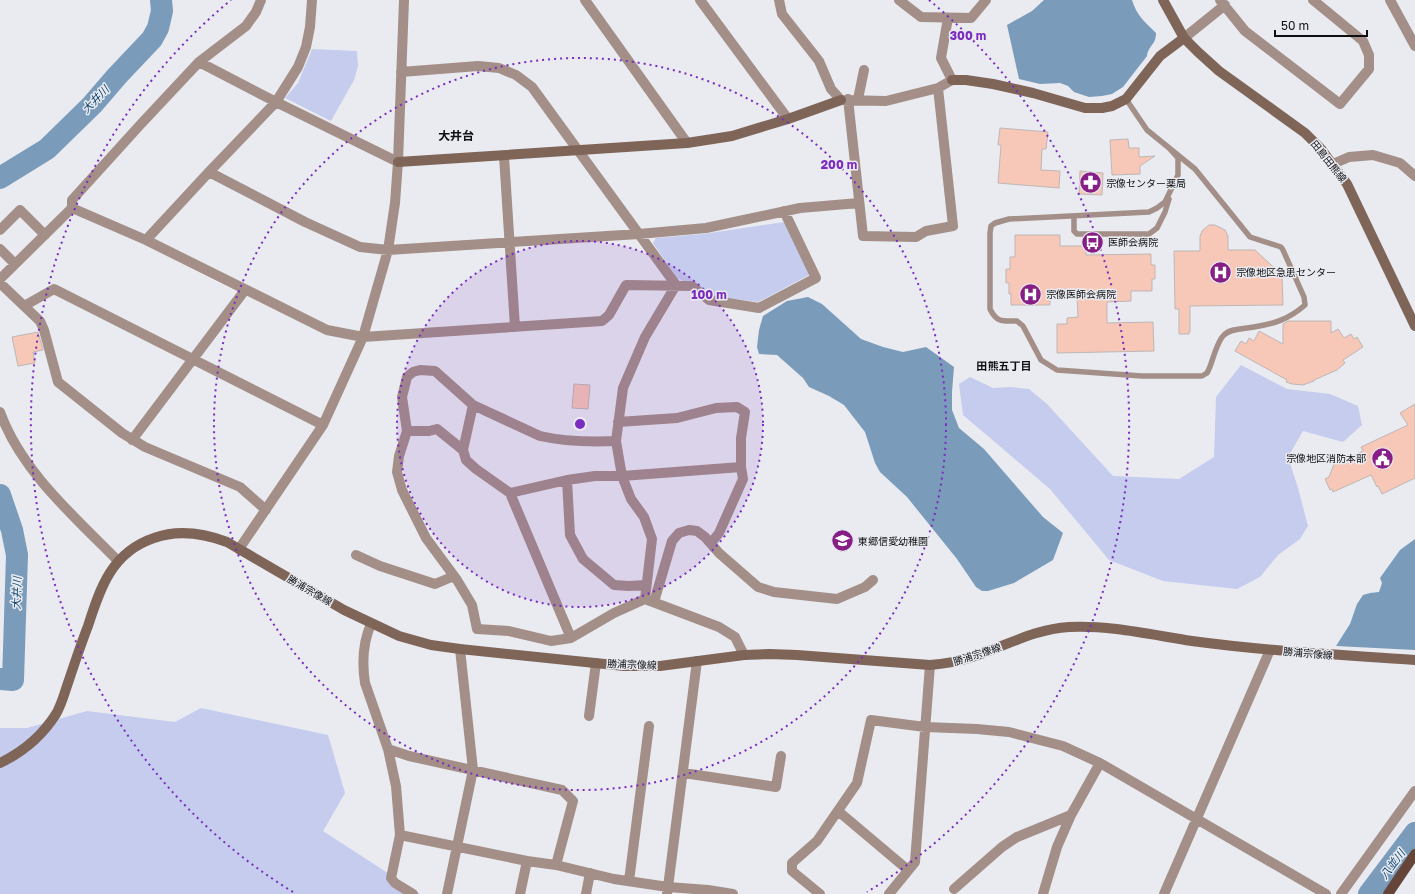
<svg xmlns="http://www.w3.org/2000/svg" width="1415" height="894" font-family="'Golos Text','Noto Sans JP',sans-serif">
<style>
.green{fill:#c5ccee}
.water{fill:#7a9bba}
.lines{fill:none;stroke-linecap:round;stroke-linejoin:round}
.river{stroke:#7a9bba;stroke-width:22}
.building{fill:#f7c7b7;stroke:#beb7b5}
.lane{stroke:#a38f87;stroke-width:5.5}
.street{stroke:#a38f87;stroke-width:10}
.secondary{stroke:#7f6458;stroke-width:10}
.primary{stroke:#654537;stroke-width:10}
.ring{fill:none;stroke:#7b2cbf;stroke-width:2;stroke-dasharray:2 4}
.labels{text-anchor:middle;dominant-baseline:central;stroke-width:3;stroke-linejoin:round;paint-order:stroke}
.street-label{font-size:10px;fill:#0f0f11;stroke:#e9ebf1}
.poi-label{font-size:10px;fill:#0f0f11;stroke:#e9ebf1;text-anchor:start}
.water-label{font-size:11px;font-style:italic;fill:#0f466f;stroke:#e9ebf1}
.neighbourhood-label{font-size:11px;font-weight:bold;fill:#0f0f11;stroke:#e9ebf1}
.quarter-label{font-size:12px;font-weight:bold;fill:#0f0f11;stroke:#e9ebf1}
.centre{fill:#7b2cbf;stroke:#e9ebf1;stroke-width:2}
.ring-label{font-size:12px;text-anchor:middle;font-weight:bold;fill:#7b2cbf;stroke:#e9ebf1;stroke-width:3;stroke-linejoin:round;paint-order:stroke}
</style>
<rect width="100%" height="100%" fill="#e9ebf1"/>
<path class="green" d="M312,49L357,51L358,66L354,80L331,121L285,98L298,83Z
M785,222L809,275L758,302L711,296L677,278L653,243L656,238L703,234Z
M1241,365L1287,389L1330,394L1358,406L1362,425L1343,442L1303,431L1288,457L1298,488L1308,526L1300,539L1278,555L1260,577L1237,589L1163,581L1109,560L1050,489L963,415L959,384L970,377L993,388L1010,387L1029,389L1047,404L1113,476L1179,479L1214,457L1216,397Z
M201,708L328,735L345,793L323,831L420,894H0V728H27L87,711L175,722Z"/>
<path class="water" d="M1044,0H1132C1137,16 1144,21 1156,33C1156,45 1148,46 1147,56L1123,87L1112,94L1102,96L1089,97L1074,92L1068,86L1060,83L1040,84L1019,79L1007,25L1032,11Z
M808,297L822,304L861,339L883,347L903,352L926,347L954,367L952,392V410L959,428L984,449L1043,517L1063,533L1053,560L1014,583L988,591H982L976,587L957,559L907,497L880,472L875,463L865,432L844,405L829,396L809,387L803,378L777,355L759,354L757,347L759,330L763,316L787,301Z
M1415,539V650L1336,646L1350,624L1357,604L1363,595L1370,593L1379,592L1382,583L1380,578L1400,550Z"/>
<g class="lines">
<path class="river" d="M0,178L47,149L92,105L117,76L152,39L158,28L162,11L161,0
M0,495L12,530L17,555L13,680L0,679
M1369,894L1415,833"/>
</g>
<path class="building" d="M1000,128L1048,132L1046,149H1042L1041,170L1060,171L1059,188L998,183L1001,145H998Z
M1128,139L1129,148H1139V157L1155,156L1140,166V174L1112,175L1110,140Z
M1080,171L1103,173L1102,195L1079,194Z
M1209,225H1215L1225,230L1228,236V250H1255L1282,275L1283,305L1190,306V332H1189V334H1179V309H1175L1174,251H1200V236L1202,231Z
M1015,235H1060V246H1086V255L1151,254V265H1155V279H1152V291H1131V301L1107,302V323L1153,322L1154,351L1057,353V324H1067V318L1078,317L1077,296H1050V305H1011V294H1009V283H1006V269H1010V257H1015Z
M1288,321H1331V333L1338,329L1344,338L1351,334L1354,339L1357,337L1363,347L1343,360L1345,363L1337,370L1314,380V381L1303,385L1292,384L1286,382L1287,380L1235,351L1241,341L1246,344L1249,338L1254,341L1259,331L1283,344V324Z
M38,332L43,350L33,352L35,363L18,366L12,337Z
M574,384L590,385L588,409L572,408Z
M1415,404V478L1382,494L1378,486L1377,487L1371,475L1333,492L1332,489L1330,490L1325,479L1329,477L1334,464L1363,451L1361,447L1408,425L1400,413Z"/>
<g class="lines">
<path class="lane" d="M1126,99L1147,130L1195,169L1250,237L1281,247L1283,250L1304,297L1305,305C1289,319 1274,324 1254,327C1244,329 1231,328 1224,335C1217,341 1213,360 1209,369L1207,373L1202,376H1142L1057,370L1041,360L1023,326L1017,321C1003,321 997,323 990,309V233L991,226L995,223L1009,219L1149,212L1157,208L1165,202L1178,175V158L1168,147
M1074,216V231L1077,234H1149L1157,228L1165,212L1169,199"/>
<path class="street" d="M585,0L687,143
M700,0L788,119
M779,0L782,14L819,61L831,89L841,100L886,101L938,88L952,80L941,58L948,18
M899,0L921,17L971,18L986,0
M1220,0L1245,31L1340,104L1369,69V55L1363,41L1313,0
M1390,0L1415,46
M1184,38L1225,5
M199,62L276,102L398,162
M401,72L478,66L499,68L516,75L532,87L676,285
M848,99L863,236L916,237L926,231L953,226L938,88
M858,99L864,70
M504,156L515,327
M1333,164L1349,157L1373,155L1400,163L1415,176
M209,172L305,222L360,247L388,250L639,234L706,228L800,208L859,203
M72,208L146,240L327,330L363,337L602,321L609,315L626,285L692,286L709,300L759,308L816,278L784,211
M0,230L20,210L45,235
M146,240L209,172L276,102L298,67L306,47L310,27L312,0
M0,249L15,264
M0,279L72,208V200L140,125L199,62L246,26L256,12L261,0
M0,283L40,321L44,330L58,382L122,433L145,447L240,487L266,510
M24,306L54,289L323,425
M473,405L463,450L466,460L476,469L510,493L571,638L614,613L645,599L719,627L735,637L744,655
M0,412C21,471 75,517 118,561
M618,422L677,418L716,408L737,407L745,412L741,438V467L743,479L719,533L711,543
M407,431H429L437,429L463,450
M132,440L245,290
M567,480L570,535L583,559L614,585L629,586L646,585
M510,493L567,480L595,476H622L741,467
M239,549L323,425L363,337L388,250L395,203L398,162L404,0
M356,555L380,566L435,584L454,576
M645,599L652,539L644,517L631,499L622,476L616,441L623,388L645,337L676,285
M654,602L672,541L679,533L689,530L697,531L705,537L719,553L758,587L774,592L837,599L865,587L873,580
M371,624C363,642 362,663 365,683L388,749L396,786L400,835L527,861L556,865L614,879L668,887L697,661
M571,638L551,641L509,631L477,629L472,605L457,580L426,538L402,490L397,472L399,456L407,431L402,397L407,377L413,372L420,370L435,371L473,405L540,436C566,442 591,442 616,441
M589,716L596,663
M388,749L409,756L562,790L573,801L556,865
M684,773L776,787L781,756
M838,811L908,870
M400,835L391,878L395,883L413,894
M629,881L649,726
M954,889L1002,847L1017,837L1071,815
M447,894L473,770L460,649
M520,894L527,861
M586,894L590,873
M667,894L668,887L708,890L733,894
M820,894L792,871V863L817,841L857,783L871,720L925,727L977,729L1009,732L1063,746L1100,763L1326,894
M889,894L915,862L930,665
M1043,894L1057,847L1071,815L1100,763
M1164,894L1270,650
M1341,894L1415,791"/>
<path class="secondary" d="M1163,0L1184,38L1198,52L1219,71L1305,133L1321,149L1347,184L1415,326
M952,80H966L993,84L1033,93L1085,108H1102L1112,106L1126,99L1160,56L1184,38
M398,162L687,143L732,136L788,119L841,100
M0,763C23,752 42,736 56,714C62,704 65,691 69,680C75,662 81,644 88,626C100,588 112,552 154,538C179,529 203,533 227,542L344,610L399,636L431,645L460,649L624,666H660L744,655L770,654L797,655L930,665C943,664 956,662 969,658C1002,648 1033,629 1069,627C1111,625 1152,635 1192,641C1266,651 1341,655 1415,660"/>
<path class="primary" d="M1388,894L1415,854"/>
</g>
<circle cx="580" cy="424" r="183" fill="#7b2cbf" fill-opacity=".12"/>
<g class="ring">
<circle cx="580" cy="424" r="183"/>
<circle cx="580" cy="424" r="366"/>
<path d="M293 892A549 549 0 0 1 231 0M929 0A549 549 0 0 1 867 892"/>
</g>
<defs>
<symbol id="pharmacy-disc" viewBox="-11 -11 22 22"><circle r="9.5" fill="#871e85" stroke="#e9ebf1"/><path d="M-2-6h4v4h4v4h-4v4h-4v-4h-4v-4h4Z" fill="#fff"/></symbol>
<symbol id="bus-disc" viewBox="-11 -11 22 22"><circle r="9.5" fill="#871e85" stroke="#e9ebf1"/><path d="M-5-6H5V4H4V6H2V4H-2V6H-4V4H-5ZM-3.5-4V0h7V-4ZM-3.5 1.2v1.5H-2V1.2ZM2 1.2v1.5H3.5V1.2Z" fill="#fff"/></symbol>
<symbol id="hospital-disc" viewBox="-11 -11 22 22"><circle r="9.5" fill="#871e85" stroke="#e9ebf1"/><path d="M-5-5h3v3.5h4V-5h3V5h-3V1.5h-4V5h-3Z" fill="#fff"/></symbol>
<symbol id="civic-disc" viewBox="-11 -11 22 22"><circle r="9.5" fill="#871e85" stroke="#e9ebf1"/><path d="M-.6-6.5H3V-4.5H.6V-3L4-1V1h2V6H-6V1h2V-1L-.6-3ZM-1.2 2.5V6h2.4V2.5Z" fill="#fff"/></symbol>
<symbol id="school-disc" viewBox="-11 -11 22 22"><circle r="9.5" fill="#871e85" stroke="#e9ebf1"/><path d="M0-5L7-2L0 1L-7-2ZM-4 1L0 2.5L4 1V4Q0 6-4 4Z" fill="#fff"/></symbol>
</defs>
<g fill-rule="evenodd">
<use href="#pharmacy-disc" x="1078" y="170" width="25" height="25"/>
<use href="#bus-disc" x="1080" y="230" width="25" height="25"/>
<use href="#hospital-disc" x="1208" y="260" width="25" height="25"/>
<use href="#hospital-disc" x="1018" y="282" width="25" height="25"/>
<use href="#civic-disc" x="1370" y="446" width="25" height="25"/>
<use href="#school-disc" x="830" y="528" width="25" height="25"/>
</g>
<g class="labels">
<g class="street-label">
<text transform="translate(1329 161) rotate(51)">田島田熊線</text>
<text transform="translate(310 590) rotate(30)">勝浦宗像線</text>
<text transform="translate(1308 653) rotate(5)">勝浦宗像線</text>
<text transform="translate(977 654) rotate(-18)">勝浦宗像線</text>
<text transform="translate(632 664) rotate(2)">勝浦宗像線</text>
</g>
<g class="poi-label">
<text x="1106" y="183">宗像センター薬局</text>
<text x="1108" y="242">医師会病院</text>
<text x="1236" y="272">宗像地区急患センター</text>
<text x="1046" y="294">宗像医師会病院</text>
<text x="1366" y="458" text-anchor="end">宗像地区消防本部</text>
<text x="858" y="541">東郷信愛幼稚園</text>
</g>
<g class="water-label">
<text transform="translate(95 99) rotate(-46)">大井川</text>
<text transform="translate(16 593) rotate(-88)">大井川</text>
<text transform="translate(1392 864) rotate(-53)">八並川</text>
</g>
<g class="neighbourhood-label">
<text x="1004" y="365">田熊五丁目</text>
</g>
<g class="quarter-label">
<text x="456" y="135">大井台</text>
</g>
</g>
<circle cx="580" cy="424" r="6" class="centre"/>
<g class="ring-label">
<text x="968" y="40">300 m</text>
<text x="839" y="169">200 m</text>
<text x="709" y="299">100 m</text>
</g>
<path d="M1275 30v6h92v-6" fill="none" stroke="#0f0f11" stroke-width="2"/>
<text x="1281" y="30" font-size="12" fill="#0f0f11" stroke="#e9ebf1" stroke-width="3" paint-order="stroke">50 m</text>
</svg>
